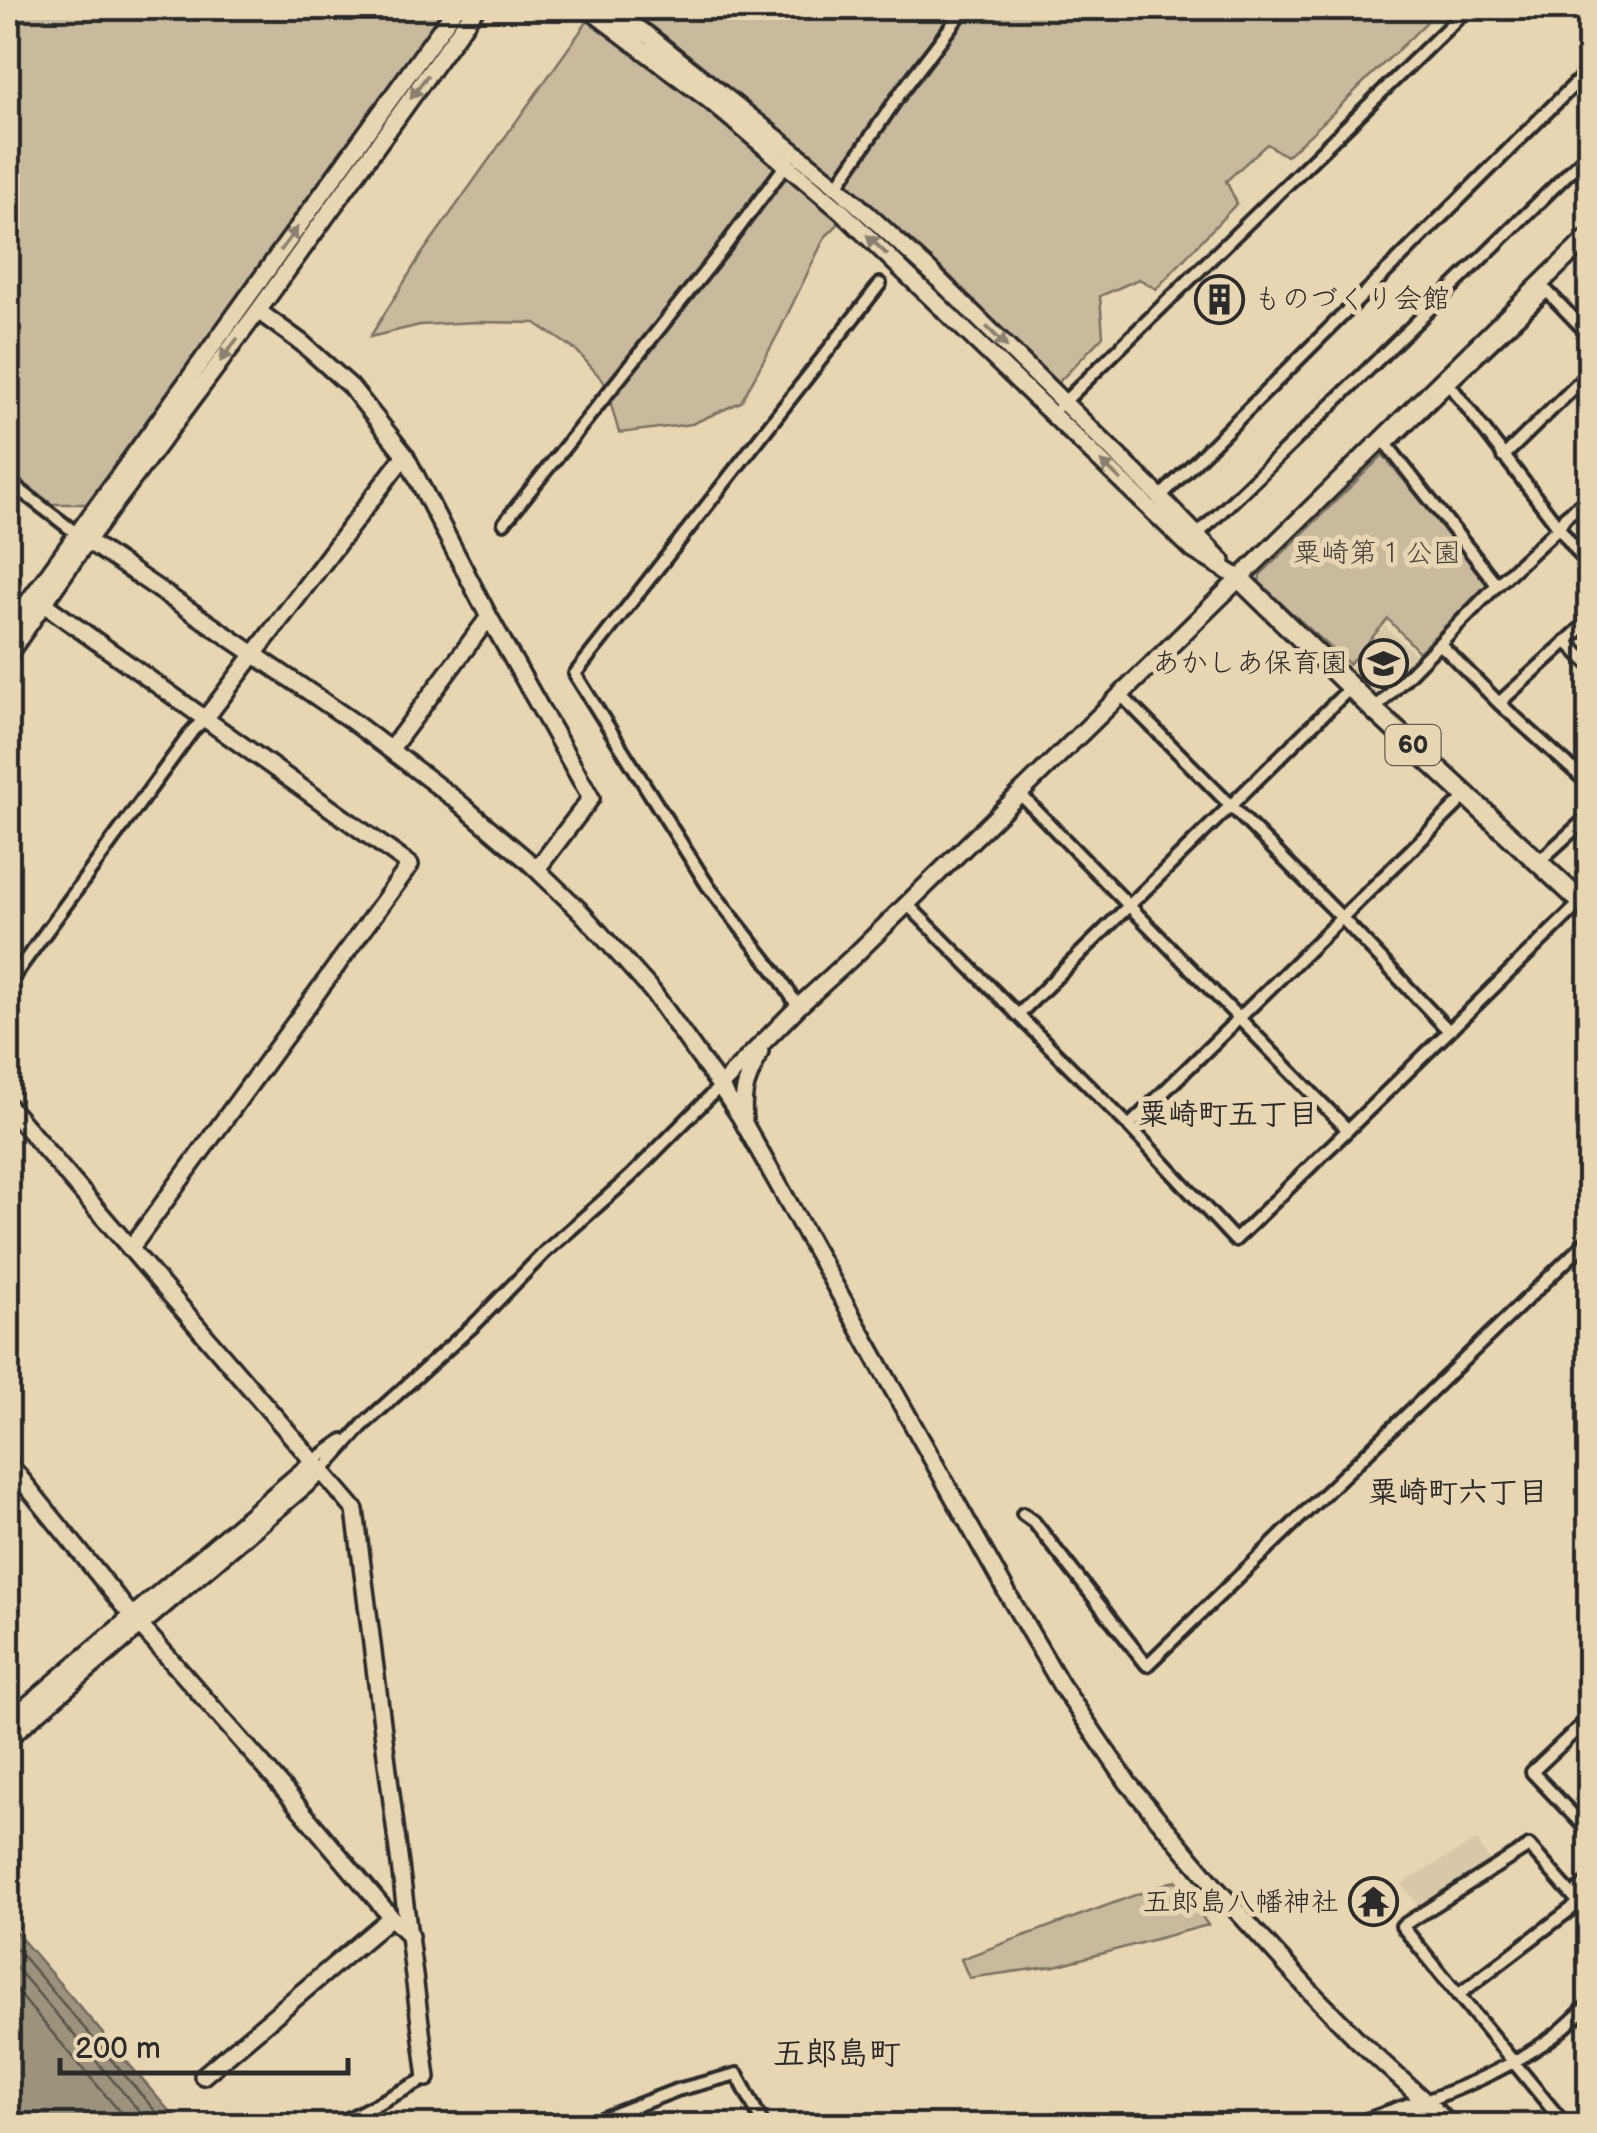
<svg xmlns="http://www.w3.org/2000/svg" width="1597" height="2133" font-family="'Balsamiq Sans','Klee One',sans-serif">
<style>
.built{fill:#d8c8a8}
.green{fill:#c9ba9d;stroke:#7a7264;stroke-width:2.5}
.water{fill:#9d937d;stroke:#6f695c;stroke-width:2.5}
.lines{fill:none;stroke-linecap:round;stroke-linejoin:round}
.shore{stroke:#59554c;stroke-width:2.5}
.street-casing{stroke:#2b2b2b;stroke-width:18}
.secondary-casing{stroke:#2b2b2b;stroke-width:22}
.primary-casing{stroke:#2b2b2b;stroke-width:25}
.street{stroke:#e8d6b3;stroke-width:10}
.secondary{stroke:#e8d6b3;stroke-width:15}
.primary{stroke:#e8d6b3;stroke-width:18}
.oneway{fill:#8a806f}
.labels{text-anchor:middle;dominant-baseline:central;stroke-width:10;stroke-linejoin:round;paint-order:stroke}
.shield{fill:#e8d6b3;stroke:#645e54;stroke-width:2.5}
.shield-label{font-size:25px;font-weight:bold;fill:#2b2b2b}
.poi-label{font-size:28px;fill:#2b2b2b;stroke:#e8d6b3;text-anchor:end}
.park-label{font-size:28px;fill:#43403c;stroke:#e8d6b3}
.neighbourhood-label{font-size:30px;font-weight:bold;fill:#2b2b2b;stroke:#e8d6b3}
.quarter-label{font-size:32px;font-weight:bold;fill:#2b2b2b;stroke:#e8d6b3}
</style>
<rect width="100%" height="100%" fill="#e8d6b3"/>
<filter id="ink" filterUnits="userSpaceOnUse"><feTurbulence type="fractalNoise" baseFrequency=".01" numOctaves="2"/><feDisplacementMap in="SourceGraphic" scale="20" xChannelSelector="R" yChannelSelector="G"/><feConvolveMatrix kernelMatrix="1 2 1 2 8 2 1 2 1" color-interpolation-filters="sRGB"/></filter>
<g filter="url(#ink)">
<path class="built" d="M1385,626L1418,657L1381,697L1349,669Z
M1477,1840L1492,1865L1420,1907L1401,1884Z"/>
<path class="green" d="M8,8H446L86,504H52L8,471Z
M597,8H1439C1417,34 1391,56 1366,80C1340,106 1315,132 1286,156L1267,144L1226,181L1237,203L1156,289L1139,279L1100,296L1103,336L1056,385L950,276L888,223L865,198L825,237L779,332L741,402L692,424L619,433L605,383L577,351L535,323L477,322L420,325L370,337L421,255Z
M1383,455L1489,583L1419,652L1388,619L1349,664L1259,584L1260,575Z
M1176,1880L1208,1925L1055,1966L969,1978L961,1959Z"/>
<path class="water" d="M8,1923L181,2125H8Z"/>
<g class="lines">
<path class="shore" d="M8,1939L168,2126
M8,1958L152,2126
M8,1981L132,2126"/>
<defs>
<path id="street" d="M837,186L902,91L965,8
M1449,384L1547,291L1590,336
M1060,406L1468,8
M1503,457L1590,372
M8,481L76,533
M1158,499L1590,69
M504,523L723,249L788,162
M1195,537C1328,410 1458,281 1590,152
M1497,585L1387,445L1449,384L1590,568
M1566,641L1590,665
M1440,644L1499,703L1590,785
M1120,694L1340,916L1449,1031L1581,902
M1499,703L1590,620
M1374,710L1497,585L1558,528L1565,517L1590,497
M1020,794L1348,1130
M1536,860L1546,855L1590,815
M906,903L1129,1126L1235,1240L1449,1031
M8,984L193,730L205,719
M798,1007L780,978L708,886L575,674L880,284
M1018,1015L1351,687
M1129,1126L1467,795
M314,1461L343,1440
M322,1471L364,1424L477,1322L545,1252L630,1177L720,1086
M1023,1514L1034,1522L1147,1665L1590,1238
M1590,1717L1532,1772L1590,1833
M1573,1896L1590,1879
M1458,1995L1579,1903
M1425,2101C1470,2085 1515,2065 1554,2036C1566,2027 1578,2014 1590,2004
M334,2126L427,2078
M583,2126L677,2090L737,2074L764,2126
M1566,2126L1402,1926L1529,1846L1590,1915
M1586,2126L1590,2122"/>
<path id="secondary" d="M587,8L709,100L841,211L1193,550L1239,578
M608,8L648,35L837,186L930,271L1160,497L1222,561
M258,311L302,343L351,387L405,455L489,617L591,798L537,869
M76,533L352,721L456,800L528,861L580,911L652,991L720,1086
M33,596L410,865L130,1249
M8,630L456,8
M8,655L87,541L258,311L476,8
M205,719L405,455
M390,750L489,617
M8,1106L355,1510L427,2078
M744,1121C741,1088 747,1081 760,1052
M8,1463L131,1615L269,1772L391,1917L410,1936
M8,1722L314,1461
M8,1738L322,1471
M203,2076L391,1917
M1355,2126L1425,2101
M1452,2126L1359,2041L1309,1990L1216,1888L1128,1783L1061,1685L1010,1598L741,1118L720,1086L798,1007L857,953L1590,235"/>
<path id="primary" d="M1239,578L1374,710L1590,910"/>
</defs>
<use href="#street" class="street-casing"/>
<use href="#secondary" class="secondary-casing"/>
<use href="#primary" class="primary-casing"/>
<use href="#street" class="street"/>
<use href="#secondary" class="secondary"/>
<use href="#primary" class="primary"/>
</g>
<defs><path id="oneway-solid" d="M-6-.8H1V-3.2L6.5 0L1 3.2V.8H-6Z" transform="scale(2.5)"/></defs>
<g class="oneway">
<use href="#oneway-solid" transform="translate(419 87) rotate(126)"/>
<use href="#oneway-solid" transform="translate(289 239) rotate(-54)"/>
<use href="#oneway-solid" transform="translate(877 245) rotate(-136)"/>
<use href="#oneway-solid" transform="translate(997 337) rotate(45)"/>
<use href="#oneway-solid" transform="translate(229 350) rotate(127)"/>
<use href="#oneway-solid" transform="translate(1111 471) rotate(-136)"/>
</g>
</g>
<defs>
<symbol id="building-ring" viewBox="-11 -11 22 22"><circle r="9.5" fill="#e8d6b3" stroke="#2b2b2b" stroke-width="1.5"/><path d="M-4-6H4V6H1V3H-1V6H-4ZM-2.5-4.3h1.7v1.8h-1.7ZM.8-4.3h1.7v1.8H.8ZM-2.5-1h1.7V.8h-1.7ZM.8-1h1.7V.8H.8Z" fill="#2b2b2b"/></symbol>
<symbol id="school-ring" viewBox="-11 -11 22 22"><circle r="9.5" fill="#e8d6b3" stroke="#2b2b2b" stroke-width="1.5"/><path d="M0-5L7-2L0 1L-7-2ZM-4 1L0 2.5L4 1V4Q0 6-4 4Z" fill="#2b2b2b"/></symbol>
<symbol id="temple-ring" viewBox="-11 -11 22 22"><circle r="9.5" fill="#e8d6b3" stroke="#2b2b2b" stroke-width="1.5"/><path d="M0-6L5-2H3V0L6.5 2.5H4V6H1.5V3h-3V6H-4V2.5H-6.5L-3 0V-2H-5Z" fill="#2b2b2b"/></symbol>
</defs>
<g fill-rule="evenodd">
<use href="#building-ring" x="1192" y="272" width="55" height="55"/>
<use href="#school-ring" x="1356" y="636" width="55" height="55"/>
<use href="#temple-ring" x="1346" y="1874" width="55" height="55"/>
</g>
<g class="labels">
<rect class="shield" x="1385.5" y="725" width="55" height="40" rx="8"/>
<g class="shield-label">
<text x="1413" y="745">60</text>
</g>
<g class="poi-label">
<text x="1254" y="299" text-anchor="start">ものづくり会館</text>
<text x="1348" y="663">あかしあ保育園</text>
<text x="1339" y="1902">五郎島八幡神社</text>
</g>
<g class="park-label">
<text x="1377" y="553">粟崎第１公園</text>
</g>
<g class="neighbourhood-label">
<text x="1228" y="1115">粟崎町五丁目</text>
<text x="1458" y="1493">粟崎町六丁目</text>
</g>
<g class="quarter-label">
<text x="837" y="2054">五郎島町</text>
</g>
</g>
<rect width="1597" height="2133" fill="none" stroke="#e8d6b3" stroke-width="40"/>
<rect x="20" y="20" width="1557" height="2093" fill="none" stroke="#2b2b2b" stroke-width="4" filter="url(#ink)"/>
<path d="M60 2058v15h288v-15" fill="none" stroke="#2b2b2b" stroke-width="5"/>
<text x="75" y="2058" font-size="30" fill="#2b2b2b" stroke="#e8d6b3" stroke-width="8" paint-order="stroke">200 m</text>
</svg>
